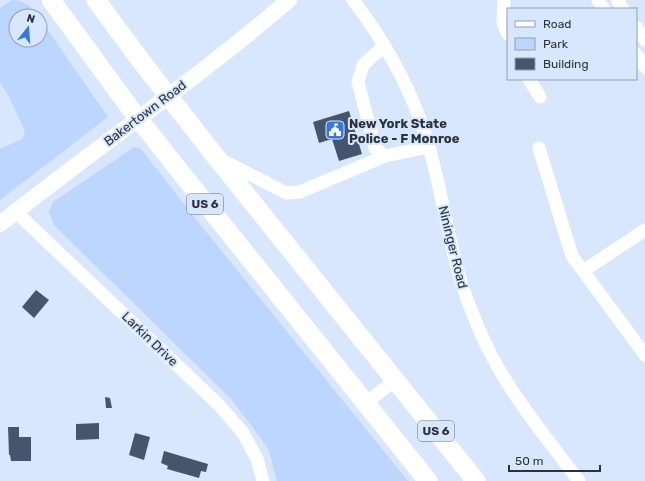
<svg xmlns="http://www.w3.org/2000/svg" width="645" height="481" font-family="Rubik,sans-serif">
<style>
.green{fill:#bdd6fd}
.building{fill:#46556d}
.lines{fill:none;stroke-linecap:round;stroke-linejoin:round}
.minor{stroke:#fff;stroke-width:13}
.major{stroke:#fff;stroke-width:16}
.highway{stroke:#fff;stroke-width:19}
.labels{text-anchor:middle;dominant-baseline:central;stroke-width:4;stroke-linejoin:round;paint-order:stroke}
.shield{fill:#d8e7fd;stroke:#606877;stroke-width:1}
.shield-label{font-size:12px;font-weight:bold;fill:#2c323d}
.street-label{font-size:13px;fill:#2c323d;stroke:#d8e7fd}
.poi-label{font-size:13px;font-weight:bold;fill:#2c323d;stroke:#d8e7fd;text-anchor:start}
</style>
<rect width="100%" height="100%" fill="#d8e7fd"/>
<path class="green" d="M12,0C24,0 31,6 38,16H16V40H40V19L108,117L0,200V149L22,139L25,131L9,97L0,82V8Z
M134,147L141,149L199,223L408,481H277L268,448L231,399L54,225L49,212L53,202Z"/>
<path class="building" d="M349,111L362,154L339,161L332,139L319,143L313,122Z
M36,290L49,300L34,318L22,307Z
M105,397L110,398L112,408H106Z
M99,423V439L76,440V424Z
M8,427H19V437H31V461H11L10,455H9Z
M135,433L150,437L144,460L129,455Z
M164,451L208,464L206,472L201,471L199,478L167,469L168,466L161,463Z"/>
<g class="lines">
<path class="minor" d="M353,0C386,43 414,94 429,147C442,192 448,240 462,285C472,314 484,344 500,371C523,410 552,445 579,481
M504,0L503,23L508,34
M598,0L604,9
M617,0L623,9
M636,27L645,40
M384,46L363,65L358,82L375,148L385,156L429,147
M636,54L645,67
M529,79L540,97
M539,148L572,256L645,355
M220,159L286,193L300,192L385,156
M16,212L219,405L243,433L257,459L263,481
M583,271L645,230
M366,403L395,380"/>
<path class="major" d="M0,224C95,148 196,80 289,0"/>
<path class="highway" d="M51,0L130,108L174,164L428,481
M96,0L144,65L216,157L476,481"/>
</g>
<defs>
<symbol id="civic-square" viewBox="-11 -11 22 22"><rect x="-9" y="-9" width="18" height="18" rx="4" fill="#3378e5" stroke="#d8e7fd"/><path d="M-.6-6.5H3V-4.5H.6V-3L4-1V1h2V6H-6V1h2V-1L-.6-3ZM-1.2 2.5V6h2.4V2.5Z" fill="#fff"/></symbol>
</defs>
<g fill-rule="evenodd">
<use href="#civic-square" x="324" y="119" width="22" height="22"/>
</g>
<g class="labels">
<g class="shield">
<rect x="187" y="194" width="36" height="20" rx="3"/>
<rect x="418" y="421" width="36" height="20" rx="3"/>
</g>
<g class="shield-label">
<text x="205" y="204">US 6</text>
<text x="436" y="431">US 6</text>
</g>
<g class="street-label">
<text transform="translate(145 113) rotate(-37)">Bakertown Road</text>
<text transform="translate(453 247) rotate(76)">Nininger Road</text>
<text transform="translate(150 339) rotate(44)">Larkin Drive</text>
</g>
<g class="poi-label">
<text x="349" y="123">New York State<tspan x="349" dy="15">Police - F Monroe</tspan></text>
</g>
</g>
<rect x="507" y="8" width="130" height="72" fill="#d8e7fd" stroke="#939fb0"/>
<rect x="515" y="21" width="20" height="6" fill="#ffffff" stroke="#939fb0"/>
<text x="543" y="28" font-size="12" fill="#2c323d">Road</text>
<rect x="515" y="38" width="20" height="12" fill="#bdd6fd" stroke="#939fb0"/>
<text x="543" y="48" font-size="12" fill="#2c323d">Park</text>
<rect x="515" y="58" width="20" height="12" fill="#46556d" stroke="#939fb0"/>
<text x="543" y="68" font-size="12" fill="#2c323d">Building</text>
<g transform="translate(28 28) rotate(17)"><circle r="19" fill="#d8e7fd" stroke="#939fb0"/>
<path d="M0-3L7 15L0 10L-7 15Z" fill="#3378e5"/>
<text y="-6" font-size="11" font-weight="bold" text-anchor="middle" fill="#2c323d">N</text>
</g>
<path d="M509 465v6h91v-6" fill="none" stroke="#2c323d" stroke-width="2"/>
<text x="515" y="465" font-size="12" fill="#2c323d" stroke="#d8e7fd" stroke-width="3" paint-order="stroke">50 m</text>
</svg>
